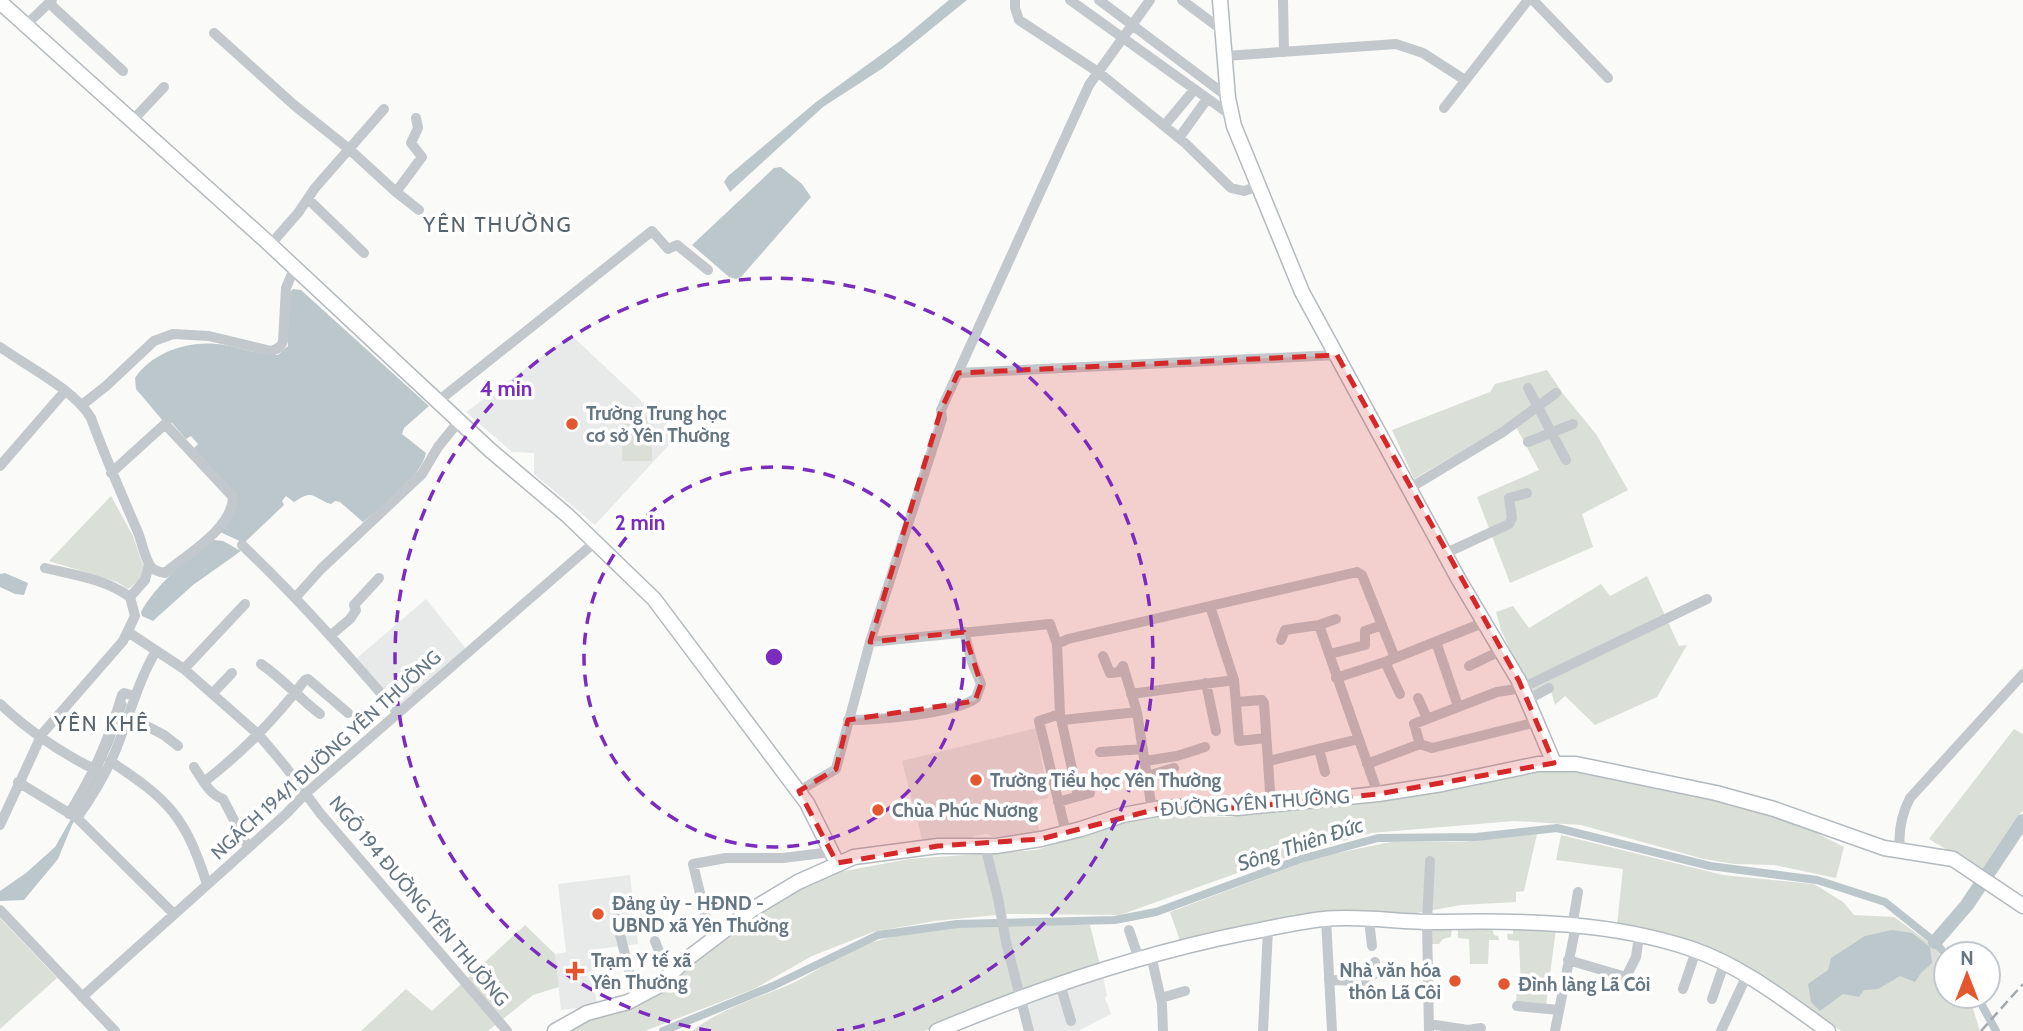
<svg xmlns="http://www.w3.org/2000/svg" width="2023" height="1031" font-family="Cabin,sans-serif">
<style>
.built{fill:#e8e9e9}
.green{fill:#dadfd7}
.water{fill:#bbc7cb}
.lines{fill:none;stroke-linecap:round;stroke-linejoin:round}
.canal{stroke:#bbc7cb;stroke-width:8}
.river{stroke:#bbc7cb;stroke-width:14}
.secondary-casing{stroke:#b3babf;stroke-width:17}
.street{stroke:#c3c8cc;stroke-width:10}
.secondary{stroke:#fff;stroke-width:14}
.rail{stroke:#a2aab0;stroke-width:2.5;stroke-dasharray:10 5;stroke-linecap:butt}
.marked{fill:#d62828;fill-opacity:0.2;stroke:#d62828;stroke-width:5;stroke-dasharray:14 9;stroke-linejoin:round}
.ring{fill:none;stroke:#7b2cbf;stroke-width:3.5;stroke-dasharray:12 9}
.poi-dot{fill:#e4572e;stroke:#fff;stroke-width:2.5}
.labels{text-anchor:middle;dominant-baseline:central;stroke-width:7;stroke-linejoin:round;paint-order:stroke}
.poi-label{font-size:19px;font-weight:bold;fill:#657683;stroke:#fff;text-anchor:start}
.street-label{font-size:19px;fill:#657683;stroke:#fff}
.neighbourhood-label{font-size:21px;letter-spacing:2px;fill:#57646e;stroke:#fff}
.water-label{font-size:21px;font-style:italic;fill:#60757c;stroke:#fff}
.centre{fill:#7b2cbf;stroke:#fff;stroke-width:3.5}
.ring-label{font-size:21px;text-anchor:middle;font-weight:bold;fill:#7b2cbf;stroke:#fff;stroke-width:7;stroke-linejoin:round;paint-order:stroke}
</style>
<rect width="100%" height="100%" fill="#fafaf8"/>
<path class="built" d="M571,335L678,435L595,525L534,474V453L512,452L466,412Z
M426,599L467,650L397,709L357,658Z
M1036,728L1048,798L1032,801L1040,834L994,837L987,834L974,836L967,842L923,843L902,761Z
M630,875L638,944L590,950L597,1006L561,1010L555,954L566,952L558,884Z
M1103,976L1107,996L1105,998L1111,1014L1078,1031H1031L1025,1006L1027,1003Z"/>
<path class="green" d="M1547,370L1564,395L1596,434L1628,490L1582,514L1593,547L1510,583L1477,497L1539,470L1513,421L1414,479L1392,430L1490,392L1495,384Z
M622,416L652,417V461H622Z
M111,496L133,536L142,562L148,573L128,589L117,582L49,561Z
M1647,576L1679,646L1687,645L1657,697L1595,725L1565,696L1555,705L1549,684L1530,692L1501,630L1496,612L1513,606L1529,628L1601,584L1610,596Z
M2014,729L2023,734V810L1982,871L1929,839Z
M1561,768L1713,799L1803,826L1844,847L1836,878L1774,865L1734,864L1704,859L1581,825L1514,821L1371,833L1257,866L1120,915L1007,914L935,921L873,932L812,956L754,989L645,1031H565L574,1025L654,997L695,963L793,891L834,873L909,859L1036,850L1148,815L1232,817L1306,804Z
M1537,834L1524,891L1516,892V902L1461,905L1417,913L1314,914L1252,923L1180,941L1170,912L1318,857L1391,842H1461Z
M1561,835L1723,875L1814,884L1843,902L1854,915L1894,917L1935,947L1946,966V996H1965L1972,1006L1980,1031H1841L1767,982L1711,950L1644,928L1617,924L1623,869L1556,860Z
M0,918L57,978L0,1029Z
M1513,924L1556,929L1546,1005L1516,1002L1517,989L1521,987L1519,941L1508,940L1507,934H1513Z
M525,925L555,954L559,987L533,995L488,1031H361L406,989L432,1011Z
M1044,925H1090L1100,965L924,1031H692C722,1008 759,998 793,983C814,973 833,958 854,949C914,925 980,926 1044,925Z
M1427,925H1452L1451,937L1443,939L1439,944H1430Z
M1458,927H1492L1494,935L1498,936L1499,940H1489L1488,964H1470L1469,939L1458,938Z"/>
<path class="water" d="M949,0H967L883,68L823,107L730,192L724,182L728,176L816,102L900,41Z
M781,167L802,184L811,197L741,277L736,279L729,277L692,245L774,168Z
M293,289L301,290L429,406L404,428L402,434L426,453C420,479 383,505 363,522L340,502L335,501L331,504C312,498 315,488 294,502L286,496L282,501L284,505L244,543L220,532C229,521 237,513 236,497L194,448L198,444L191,436L186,439L172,423L163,421L136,389L135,378C153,351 192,339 224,345C242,348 260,355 278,355L288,346L286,310L289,293Z
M214,540L223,541L241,551L193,585L153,621L142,616L141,612C152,590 192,551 214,540Z
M5,573L28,583L24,595L15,594L0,587V574Z
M124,700L127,704L113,743L95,783L72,825L58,859L24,900L0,901V891L26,873L55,847L71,819Z
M1892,930L1912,933L1930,947L1932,963L1921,973L1915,982L1900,976L1878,989L1864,990L1859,997L1843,994L1820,1011L1811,1002L1808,984L1828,970L1831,958L1865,936Z"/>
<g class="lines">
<path class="canal" d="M1977,996L1996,1031
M663,1031L773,986L878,935L957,924L1115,920L1156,912L1301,859L1378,838L1476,837L1557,828L1710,866L1817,880L1885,902L1935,942L1946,955"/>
<path class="river" d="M1935,942L1967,905L2023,821"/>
<defs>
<path id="secondary" d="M1220,0L1228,98L1234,126L1302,292L1459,580L1519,681L1554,763
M0,2L264,239L490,450L567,515L654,599L807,803L837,863
M555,1031L587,1013L628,1002L660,985L683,962L753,909L798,882L854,857L938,846H996L1041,839L1081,829L1123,815L1161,808L1199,806L1237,808L1378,794L1442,784L1538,764H1576L1716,793L1774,809L1884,848L1953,859L2023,906
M937,1031C1037,989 1140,954 1245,933C1271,928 1297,922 1324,919C1362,915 1402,923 1440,922C1524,920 1612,922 1692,949C1742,966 1786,1001 1828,1031"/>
</defs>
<use href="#secondary" class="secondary-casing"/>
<path class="street" d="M1015,0V8L1019,20L1098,72L1184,142L1231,188L1244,191L1259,186
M1070,0L1232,116
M1099,0L1228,97
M1182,0L1222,30
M1283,0L1284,52
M1533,0L1608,78
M49,3L123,71
M26,25L52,0
M214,33L294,105L349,149L396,192L419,210
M1225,56L1396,44L1423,53L1465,80
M1444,108L1528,0
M132,121L164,87
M1164,126L1194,90
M1179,138L1207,99
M396,192L422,157L411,143L418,128L416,118
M308,199L364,253
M270,245L298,213L315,188L384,109
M0,347C27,366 76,391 91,418C105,457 121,493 137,530C142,541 144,557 151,567C155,571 159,572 165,573C187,554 232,529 233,497L165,424L111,473
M958,373L1337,355
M1528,388L1566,460
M437,402L652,231L668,249L677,245L708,270
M82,405L106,386L154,341L173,334L209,336L271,351C278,349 281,347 283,341L286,288L294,269
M1528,442L1573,424
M0,466L65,391
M1410,488L1503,432L1556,393
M242,545C298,598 348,655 398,713
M1446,553L1509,524L1512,518L1509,498L1527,493
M130,597L145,580L149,565
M295,598L321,569L422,474L438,447L459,421
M1210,606L1234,680L1239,741L1266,738
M1319,625L1378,794
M128,632L184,669L259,735L285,766L320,813L507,1031
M330,636L350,619L356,610L354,605L379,578
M1281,640L1285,630L1319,625L1336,619
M870,642L1050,624L1057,644L1060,714L1078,796
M1436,642L1458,706
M1057,644L1068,639L1357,572L1362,575L1395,658
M1330,654L1365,645V631L1382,625
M1103,656L1110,673L1119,672L1123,666L1137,712L1152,810
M1385,662L1400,694
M261,664C283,679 299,698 320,714
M1469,666L1502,650
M184,669L245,604
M1336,678L1385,662L1485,622
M1206,683L1216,731
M212,694L232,673
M1131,694L1234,680
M1418,698L1427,718
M1527,700L1549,688
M1236,702L1262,700L1264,703L1271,806
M0,704C31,733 62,754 100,772
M1060,714L1039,721L1066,833
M127,716L164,735L178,746
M848,720C876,720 955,714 976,698L981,684L972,662L964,632
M1063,720L1137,712
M1420,744L1414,724L1497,692L1522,688L1707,599
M1319,749L1325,772
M1100,752L1143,749
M110,761C169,800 185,816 207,884
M1145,761L1177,756L1205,747
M1269,761L1359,739
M1367,764L1420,744L1432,748L1537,722
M194,767C202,779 209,794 223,799L248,847
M1147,776L1174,768
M18,782L77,818L174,914
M204,782C245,750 273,721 305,680L308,679L348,713
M799,791L836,769L870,642L942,419L941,410L1089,85L1150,0
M1058,802L1090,793
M69,814C94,773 108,742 122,695L124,693L134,696
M77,818C92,797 105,775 115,752C129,718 137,683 156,651
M0,825L42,734L123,641L135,616L130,597C105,579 75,575 45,568
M985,846L998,898L1006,942L1029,1031
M1900,851C1898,831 1901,815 1910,798L2023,674
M0,910L115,1031
M616,918L636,999
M1326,919L1332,1031
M1369,920L1372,946
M1129,930L1139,959
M711,939L693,864L726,858H783L831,852
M655,941L669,977
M1151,955L1162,1004L1163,1031
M1568,960L1626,977L1636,957L1639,936
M1329,980L1363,981L1373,975L1375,962
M1060,984L1071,1021
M1683,989L1696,951
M82,997L286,814L305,794L595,542
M1161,998L1185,991
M1712,999L1724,964
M1517,1006L1559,1010
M1429,1024L1468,1030L1481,1028
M1263,1031L1268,929
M1429,1031L1427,922L1430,861
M1555,1031L1576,925L1573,921L1578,892
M1721,1031L1747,975"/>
<use href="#secondary" class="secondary"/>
<path class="rail" d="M1981,1031L2023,984"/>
</g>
<path class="marked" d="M1337,355L1519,681L1554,763L1378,794L1237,808H1161L1041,839L938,846L837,863L799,791L836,769L848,720L975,701L981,684L964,632L870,642L941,410L958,373Z"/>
<g class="ring">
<circle cx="774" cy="657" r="190"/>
<path d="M711 1031A379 379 0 1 1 837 1031"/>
</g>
<g class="poi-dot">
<circle cx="572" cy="424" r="7"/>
<circle cx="976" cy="780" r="7"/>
<circle cx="878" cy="810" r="7"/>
<circle cx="598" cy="914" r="7"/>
<path d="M571.5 960.5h7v7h7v7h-7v7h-7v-7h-7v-7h7z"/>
<circle cx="1455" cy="981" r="7"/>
<circle cx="1504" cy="984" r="7"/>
</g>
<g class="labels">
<g class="poi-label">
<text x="586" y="413">Trường Trung học<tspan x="586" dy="22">cơ sở Yên Thường</tspan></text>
<text x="990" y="780">Trường Tiểu học Yên Thường</text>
<text x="892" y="810">Chùa Phúc Nương</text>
<text x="612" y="903">Đảng ủy - HĐND -<tspan x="612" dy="22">UBND xã Yên Thường</tspan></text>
<text x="591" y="960">Trạm Y tế xã<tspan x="591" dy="22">Yên Thường</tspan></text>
<text x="1441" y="970" text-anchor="end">Nhà văn hóa<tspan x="1441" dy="22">thôn Lã Côi</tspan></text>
<text x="1518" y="984">Đình làng Lã Côi</text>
</g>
<g class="street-label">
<text transform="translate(326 755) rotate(-42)">NGÁCH 194/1 ĐƯỜNG YÊN THƯỜNG</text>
<text transform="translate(1255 803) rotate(-4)">ĐƯỜNG YÊN THƯỜNG</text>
<text transform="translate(419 901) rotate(50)">NGÕ 194 ĐƯỜNG YÊN THƯỜNG</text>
</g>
<g class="neighbourhood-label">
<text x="498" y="224">YÊN THƯỜNG</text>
<text x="102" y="723">YÊN KHÊ</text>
</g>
<g class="water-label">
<text transform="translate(1300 844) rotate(-18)">Sông Thiên Đức</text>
</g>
</g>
<circle cx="774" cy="657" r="10" class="centre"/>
<g class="ring-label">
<text x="506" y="396">4 min</text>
<text x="640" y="530">2 min</text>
</g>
<g transform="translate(1967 975)"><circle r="33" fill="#ffffff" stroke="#c1c8cd" stroke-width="2"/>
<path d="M0-5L12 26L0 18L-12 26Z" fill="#e4572e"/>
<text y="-10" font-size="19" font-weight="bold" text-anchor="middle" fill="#657683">N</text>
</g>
</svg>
